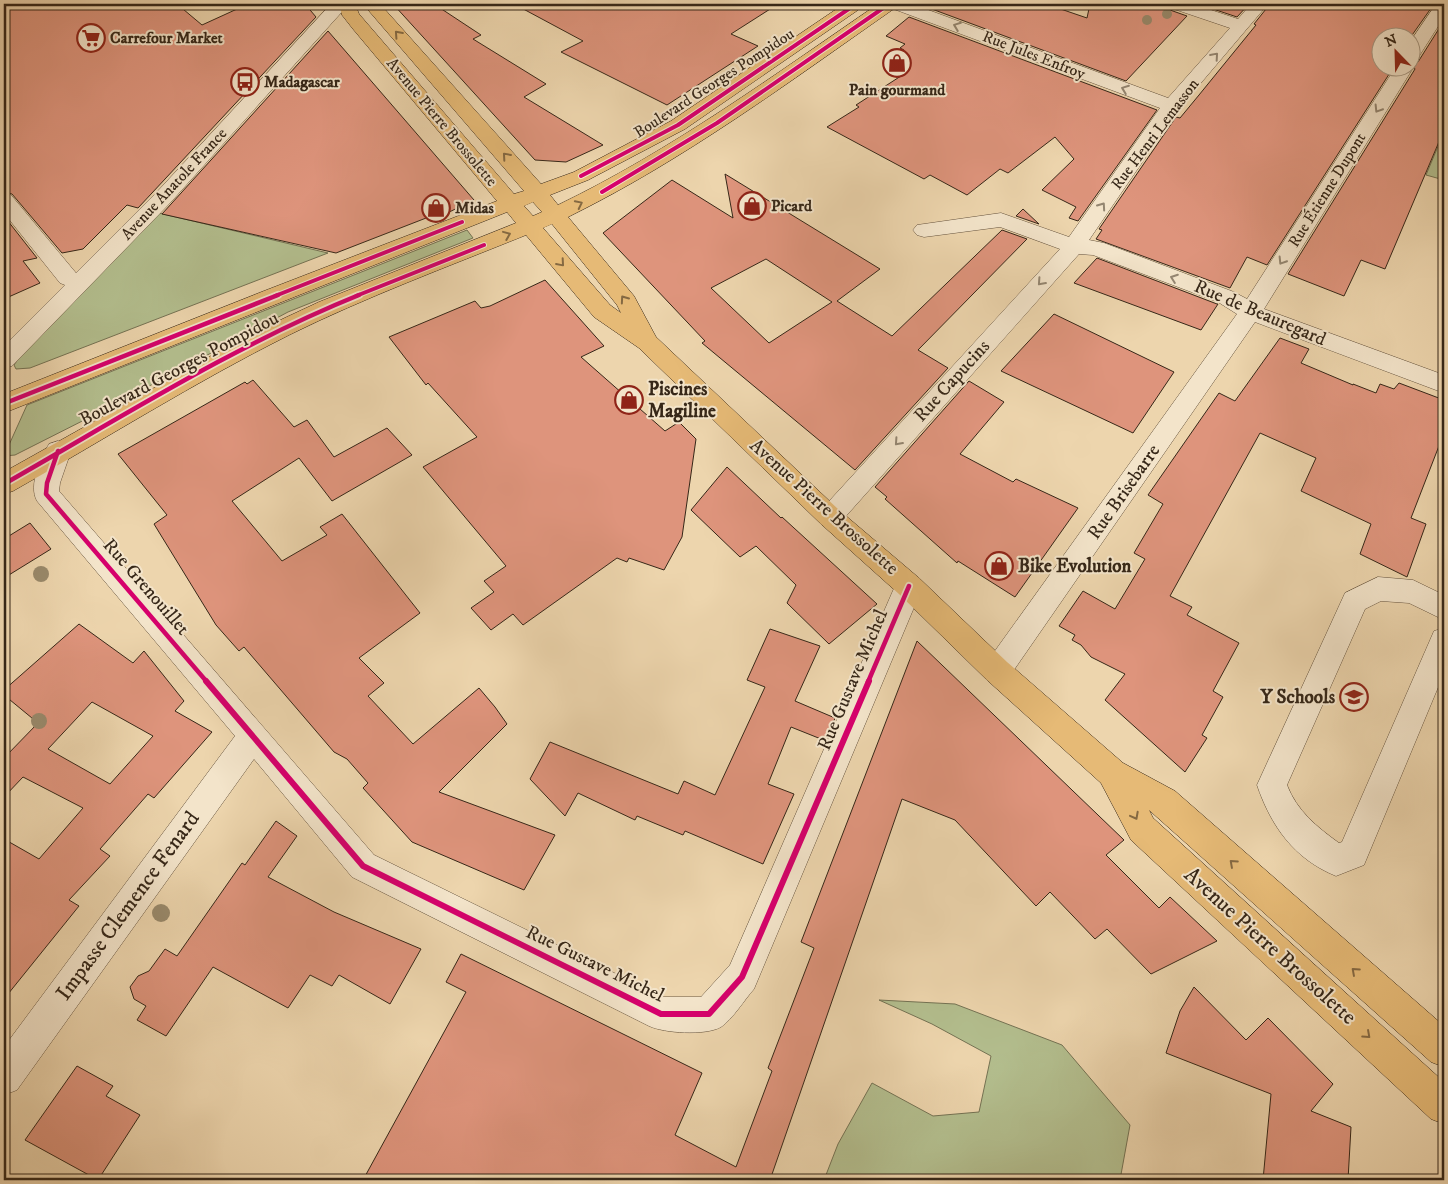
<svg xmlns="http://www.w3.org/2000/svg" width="1448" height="1184" font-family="'IM FELL DW Pica',serif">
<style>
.green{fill:#b3be8e;stroke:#747253}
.building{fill:#de947c;stroke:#362718;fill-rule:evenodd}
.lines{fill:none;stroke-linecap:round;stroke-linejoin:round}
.minor-casing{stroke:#64523d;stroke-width:1}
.major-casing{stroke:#362718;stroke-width:1}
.minor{fill:#f3e4ca;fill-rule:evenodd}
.major{fill:#e6ba76;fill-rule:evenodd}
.cycleway-far2-casing{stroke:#f3e4ca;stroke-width:6}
.cycleway-far1-casing{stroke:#f3e4ca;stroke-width:8}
.cycleway-casing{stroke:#f3e4ca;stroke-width:9}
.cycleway-far2{stroke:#d6006c;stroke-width:4}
.cycleway-far1{stroke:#d6006c;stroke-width:4.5}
.cycleway{stroke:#d6006c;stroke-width:6}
.tree{fill:#998a6c}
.oneway{stroke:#948671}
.oneway2{stroke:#856942}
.labels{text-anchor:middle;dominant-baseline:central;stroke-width:4;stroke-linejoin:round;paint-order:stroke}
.far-poi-label{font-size:16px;font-weight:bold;fill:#362718;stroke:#f3e4ca;text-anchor:start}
.far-street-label{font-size:16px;fill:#362718;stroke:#f3e4ca}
.street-label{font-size:19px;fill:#362718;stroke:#f3e4ca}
.poi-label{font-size:19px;font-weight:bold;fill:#362718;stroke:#f3e4ca;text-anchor:start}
.near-street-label{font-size:22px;fill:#362718;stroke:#f3e4ca}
</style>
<rect width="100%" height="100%" fill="#edd5ad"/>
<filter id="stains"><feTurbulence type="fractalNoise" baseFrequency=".004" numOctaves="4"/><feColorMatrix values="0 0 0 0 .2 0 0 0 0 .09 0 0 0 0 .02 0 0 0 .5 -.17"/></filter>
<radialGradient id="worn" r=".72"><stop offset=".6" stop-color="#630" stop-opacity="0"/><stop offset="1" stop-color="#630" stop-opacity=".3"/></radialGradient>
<path class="green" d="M1444,132V180L1426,175Z
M159,213L328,253L30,368L16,369L14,365L19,358Z
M467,230L473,238L288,312L108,408L15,455L4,456L27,405Z
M879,1000L955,1004L1062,1045L1130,1125L1120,1180H824L838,1144L872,1083L933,1116L979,1112L991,1056L932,1024Z"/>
<path class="building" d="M4,4H177L202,25L248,4H305L316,17L138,208L127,205L83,249L62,253L12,194L4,192Z
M393,4H434L481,35L473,39L546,84L524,97L603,145L566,162L535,160Z
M514,4H778L731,34L758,46L667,105L561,52L583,41Z
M923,4H1046L1087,18L1090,4H1167L1170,10L1187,16L1126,81L921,5Z
M1210,4H1249L1237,17L1210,8Z
M1270,4H1434L1410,38H1380V68H1393L1267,265L1247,257L1230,288L1096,239L1102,230L1099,229L1176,117L1180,118L1199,95L1256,25L1254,24Z
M909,17L1157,110L1078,221L1069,218L1076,207L1042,190L1074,159L1055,137L1008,173L1000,169L967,195L930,175L924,179L827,127L859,107L856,105L904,74L884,65L904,50L900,48L905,44L886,36Z
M1440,27L1444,28V123L1441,137L1385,269L1361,260L1344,296L1288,274L1415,69L1412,64L1418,62Z
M328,31L474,200L441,216L439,213L336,253L162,214Z
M725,174L880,269L837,301L892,336L1002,230L1027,239L918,350L948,368L855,470L702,343L705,341L603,233L672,180L733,218ZM766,259L832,302L769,343L711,288Z
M1023,209L1039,224L1016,216Z
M4,216L37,258L23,261L40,283L4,299Z
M1097,258L1217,304H1218L1201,330L1074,283Z
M545,280L604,346L581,357L665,431L679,422L696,439L682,537L664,570L629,558L627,562L617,558L523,625L513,614L491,630L471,608L494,592L484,581L506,566L423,467L477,437L428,383L426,385L389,337L475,301L481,308L490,306Z
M1054,314L1174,372L1133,433L1001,371Z
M1280,338L1309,349L1301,363L1353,385V384L1376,393L1380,384L1394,389L1399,383L1444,400V433L1411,518L1426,524L1407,577L1360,554L1371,524L1301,491L1316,458L1260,433L1170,596L1192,607L1187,615L1239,643L1213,691L1223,697L1202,735L1207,738L1185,772L1105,700L1125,674L1091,657L1081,645L1072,640L1075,635L1059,626L1083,591L1115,609L1145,559L1134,553L1163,504L1148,495L1219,393L1235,401Z
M253,380L294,427L307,420L334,457L387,428L412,455L332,501L299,458L232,501L282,561L327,535L320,527L342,514L420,613L359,658L384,683L368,696L413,744L479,688L495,707L507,724L439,792L555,835L524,890L412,842L363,788L368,783L347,759L334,752L244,647L239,651L216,625L154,524L167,515L118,454L245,382L247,384Z
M969,381L1004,402L960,454L1013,482L1016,479L1078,508L1015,597L958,561L957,563L885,499L887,497L875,487Z
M727,467L781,518L782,517L877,604L829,644L787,603L796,585L756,546L740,557L691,510Z
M30,523L51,549L4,578V539Z
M79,624L133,663L144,651L184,701L175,711L212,732L154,798L148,794L100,849L110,856L69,900L79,906L4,999V839L39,859L83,808L23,777L4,797V758L38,723L4,695V690ZM92,702L153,736L110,784L48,749Z
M770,629L820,646L795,701L835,718L826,741L791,727L768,784L794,794L763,864L685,831L683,835L637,816L635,820L578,793L565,816L530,779L550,742L678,794L684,781L715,795L765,687L747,680Z
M917,641L1124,840L1106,855L1159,908L1170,897L1217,941L1151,974L1107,929L1095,939L1050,892L1036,906L955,820L902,799L770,1180H363L466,992L446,982L461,954L702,1073L675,1135L736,1167L772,1071L768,1068L814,948L801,942Z
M276,821L297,836L268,877L334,912L421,949L390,1004L339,975L332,986L310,975L288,1008L213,967L166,1036L137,1020L146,1006L134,999L130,987L138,976L149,971L165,949L177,956L242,863L245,865Z
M1194,987L1246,1040L1268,1018L1333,1084L1311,1111L1351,1127L1348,1180H1263L1271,1094L1166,1053L1180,1011Z
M77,1066L113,1086L106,1096L140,1115L98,1180L25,1140Z"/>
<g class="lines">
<defs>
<path id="minor" d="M331,4H349L170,203L12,366L4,368V346L65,285L60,283L4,213V194L11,195L76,273L156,193Z
M888,4H912L1168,98L1230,28L1171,8L1169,4H1193L1238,19L1251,4H1268L1178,110L1089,240L1104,243L1234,292L1247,299L1395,68H1410V64L1413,68L1264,309L1444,375V393L1255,322L1007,680L997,684L987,680L983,671L987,662L1237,314L1218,302L1093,255L1079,254L839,524L830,528L821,524L817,517L821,510L1060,249L1000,227L924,237L917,235L913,230L917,225L1001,213L1069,237L1160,108L891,8Z
M1436,4H1444V17L1416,61L1410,62V42Z
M58,441L67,444L71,451L60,483L59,491L374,855L663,997H701L730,965L895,586L899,578L909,574L919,578L923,586L754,989C745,999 732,1020 721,1027C705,1036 664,1033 649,1026L352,877L254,759L17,1090L4,1095V1047L235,736L37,501C28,485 41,459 49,444Z
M1378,577L1413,580L1444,595V620L1409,603L1381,601L1365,609L1287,785C1297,811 1317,827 1339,843L1342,842L1434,631L1444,628V673L1364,865L1336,876C1294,859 1271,826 1257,785L1345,593Z"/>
<path id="major" d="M339,4H355L359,14L365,21L514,194L524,191L363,4H380L541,184L574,172L671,121L844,4H859L861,6L858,10L685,129L588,180L550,195L558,205C672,150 774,75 878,4H897L895,8C789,82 684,160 568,217L634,296L656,337L839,510L919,578L1007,662L1123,763L1175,791L1444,1026V1067L1431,1062L1149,810L1153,818L1444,1082V1124L1431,1119L1131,840L1101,783L987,680L899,594L821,524L639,348L594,317L526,235C447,267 366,297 289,335C195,382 105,439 13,491L4,494V472L227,347L274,323L319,302L516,223L507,212L4,413V394L264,291L497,201L353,29L342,15ZM533,202L542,212L533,216L524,206ZM552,224L617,305L621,313L610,305L543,228Z"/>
</defs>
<use href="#minor" class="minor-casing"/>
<use href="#major" class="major-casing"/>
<use href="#minor" class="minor"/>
<use href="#major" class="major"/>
<defs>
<path id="cycleway-far2" d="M581,176L678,125L856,4
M602,192L717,123L889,4
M275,296L462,222
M356,296L484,245"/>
<path id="cycleway-far1" d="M8,402L278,295
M58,451L47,483L46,494L207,682
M4,484C120,418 235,345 359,295
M868,682L909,586"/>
<path id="cycleway" d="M206,681L363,866L661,1014H709L742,977L869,681"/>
</defs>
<use href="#cycleway-far2" class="cycleway-far2-casing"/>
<use href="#cycleway-far1" class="cycleway-far1-casing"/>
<use href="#cycleway" class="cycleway-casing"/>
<use href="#cycleway-far2" class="cycleway-far2"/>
<use href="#cycleway-far1" class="cycleway-far1"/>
<use href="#cycleway" class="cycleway"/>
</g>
<g class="tree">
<circle cx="1167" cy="14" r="5"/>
<circle cx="1147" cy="20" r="5"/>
<circle cx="41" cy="574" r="8"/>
<circle cx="39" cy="721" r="8"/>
<circle cx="161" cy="913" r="9"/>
</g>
<defs><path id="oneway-chevron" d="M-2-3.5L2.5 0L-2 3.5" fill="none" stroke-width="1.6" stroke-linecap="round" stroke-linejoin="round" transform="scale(1.25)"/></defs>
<g class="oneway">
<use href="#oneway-chevron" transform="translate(957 26) rotate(-159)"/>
<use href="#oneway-chevron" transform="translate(1215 56) rotate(-49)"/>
<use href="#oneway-chevron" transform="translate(1125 89) rotate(-159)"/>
<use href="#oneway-chevron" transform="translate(1378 109) rotate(122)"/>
<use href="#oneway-chevron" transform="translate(1102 206) rotate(-55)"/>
<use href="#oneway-chevron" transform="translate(1282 261) rotate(122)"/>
<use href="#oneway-chevron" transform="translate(1174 278) rotate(-160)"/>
<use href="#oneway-chevron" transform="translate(1041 282) rotate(132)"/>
<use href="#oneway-chevron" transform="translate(898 442) rotate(132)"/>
</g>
<g class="oneway2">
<use href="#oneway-chevron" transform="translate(398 34) rotate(-132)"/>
<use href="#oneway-chevron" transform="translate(506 156) rotate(-131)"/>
<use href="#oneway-chevron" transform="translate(579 204) rotate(-26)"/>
<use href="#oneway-chevron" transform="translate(507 235) rotate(-22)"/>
<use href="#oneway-chevron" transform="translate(561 263) rotate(49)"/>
<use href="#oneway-chevron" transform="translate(624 299) rotate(-125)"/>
<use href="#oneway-chevron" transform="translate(1135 816) rotate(62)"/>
<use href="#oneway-chevron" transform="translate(1233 863) rotate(-138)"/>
<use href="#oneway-chevron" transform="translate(1355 971) rotate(-138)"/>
<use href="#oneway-chevron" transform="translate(1367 1035) rotate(42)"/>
</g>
<defs>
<symbol id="supermarket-ring" viewBox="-11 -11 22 22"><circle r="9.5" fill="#f3e4ca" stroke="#8f2418" stroke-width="1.5"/><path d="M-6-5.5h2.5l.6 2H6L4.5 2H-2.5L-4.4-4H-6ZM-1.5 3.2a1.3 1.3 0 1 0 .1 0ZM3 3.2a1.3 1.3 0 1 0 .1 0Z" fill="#8f2418"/></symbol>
<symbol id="shop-ring" viewBox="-11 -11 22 22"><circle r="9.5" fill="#f3e4ca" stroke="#8f2418" stroke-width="1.5"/><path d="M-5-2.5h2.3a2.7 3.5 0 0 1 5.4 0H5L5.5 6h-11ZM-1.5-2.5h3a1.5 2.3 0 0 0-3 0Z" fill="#8f2418"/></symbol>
<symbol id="bus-ring" viewBox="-11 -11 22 22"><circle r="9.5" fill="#f3e4ca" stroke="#8f2418" stroke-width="1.5"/><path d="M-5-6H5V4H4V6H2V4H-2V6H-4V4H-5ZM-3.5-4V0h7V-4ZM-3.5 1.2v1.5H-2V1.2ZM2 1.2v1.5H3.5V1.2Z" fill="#8f2418"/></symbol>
<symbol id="university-ring" viewBox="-11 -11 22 22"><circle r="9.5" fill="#f3e4ca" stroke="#8f2418" stroke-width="1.5"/><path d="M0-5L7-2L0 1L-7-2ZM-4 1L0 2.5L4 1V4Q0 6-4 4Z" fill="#8f2418"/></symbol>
</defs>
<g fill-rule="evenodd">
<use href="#supermarket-ring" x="75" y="22" width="32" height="32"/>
<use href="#shop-ring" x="881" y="47" width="32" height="32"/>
<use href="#bus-ring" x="229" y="66" width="32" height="32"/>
<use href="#shop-ring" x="736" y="190" width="32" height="32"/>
<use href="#shop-ring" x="420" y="192" width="32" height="32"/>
<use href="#shop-ring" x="613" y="384" width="32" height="32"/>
<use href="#shop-ring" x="983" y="550" width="32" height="32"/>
<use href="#university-ring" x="1338" y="681" width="32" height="32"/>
</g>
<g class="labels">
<g class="far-poi-label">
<text x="110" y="38">Carrefour Market</text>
<text x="264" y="82">Madagascar</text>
<text x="897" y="90" text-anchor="middle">Pain gourmand</text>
<text x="771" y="206">Picard</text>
<text x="455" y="208">Midas</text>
</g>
<g class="far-street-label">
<text transform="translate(1034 55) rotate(21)">Rue Jules Enfroy</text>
<text transform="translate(714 83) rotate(-33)">Boulevard Georges Pompidou</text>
<text transform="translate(442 122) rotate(50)">Avenue Pierre Brossolette</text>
<text transform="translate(1155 134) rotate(-53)">Rue Henri Lemasson</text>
<text transform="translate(174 184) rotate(-47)">Avenue Anatole France</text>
<text transform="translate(1327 190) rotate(-58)">Rue Étienne Dupont</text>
</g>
<g class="street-label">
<text transform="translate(1260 313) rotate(23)">Rue de Beauregard</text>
<text transform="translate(179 369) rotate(-28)">Boulevard Georges Pompidou</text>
<text transform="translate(952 381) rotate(-48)">Rue Capucins</text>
<text transform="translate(1124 492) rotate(-55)">Rue Brisebarre</text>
<text transform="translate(824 507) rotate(42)">Avenue Pierre Brossolette</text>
<text transform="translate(146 587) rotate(49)">Rue Grenouillet</text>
<text transform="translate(853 680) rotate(-67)">Rue Gustave Michel</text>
<text transform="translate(595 964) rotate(26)">Rue Gustave Michel</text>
</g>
<g class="poi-label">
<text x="648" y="389">Piscines<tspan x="648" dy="22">Magiline</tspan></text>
<text x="1018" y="566">Bike Evolution</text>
<text x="1335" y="697" text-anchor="end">Y Schools</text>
</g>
<g class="near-street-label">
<text transform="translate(128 906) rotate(-54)">Impasse Clemence Fenard</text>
<text transform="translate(1270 946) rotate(42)">Avenue Pierre Brossolette</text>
</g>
</g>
<rect width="1448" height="1184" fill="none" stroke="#edd5ad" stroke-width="20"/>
<rect x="5" y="5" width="1438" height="1174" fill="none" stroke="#362718" stroke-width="2.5"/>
<rect x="10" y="10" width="1428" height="1164" fill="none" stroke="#362718"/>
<g transform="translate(1396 52) rotate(337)"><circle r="24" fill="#f3e4ca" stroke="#a79883"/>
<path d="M0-4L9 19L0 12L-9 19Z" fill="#8f2418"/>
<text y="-8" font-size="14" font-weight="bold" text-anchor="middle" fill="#362718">N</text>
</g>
<rect width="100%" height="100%" filter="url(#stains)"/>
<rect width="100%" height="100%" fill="url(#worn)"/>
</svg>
